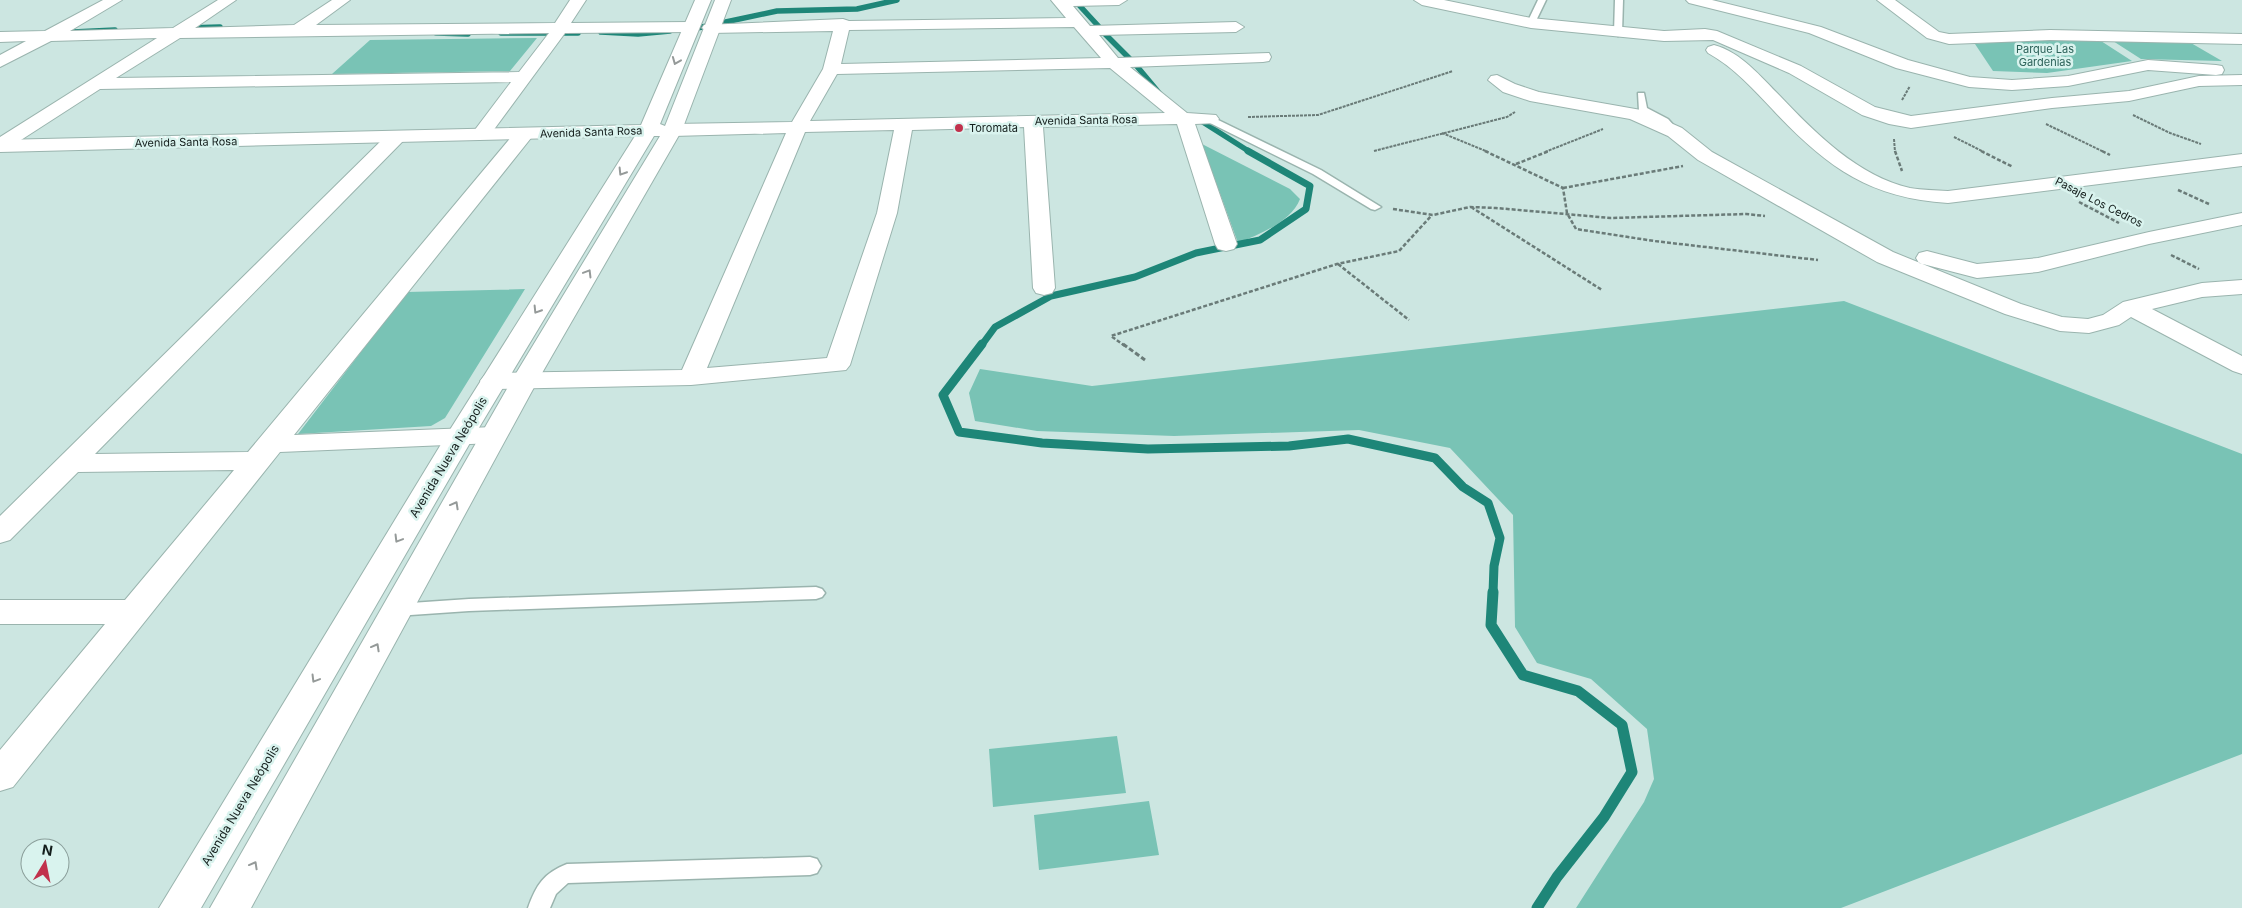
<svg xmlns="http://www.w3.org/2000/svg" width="2242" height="908" font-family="Inter,sans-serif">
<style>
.green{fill:#79c3b5}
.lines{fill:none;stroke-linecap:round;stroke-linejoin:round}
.stream-far3{stroke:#1e8678;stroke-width:5.5}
.stream-far2{stroke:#1e8678;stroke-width:7}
.stream-far1{stroke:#1e8678;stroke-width:9}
.stream{stroke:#1e8678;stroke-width:11}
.lane-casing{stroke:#9ab4ae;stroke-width:3}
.street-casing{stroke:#9ab4ae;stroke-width:2}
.secondary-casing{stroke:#9ab4ae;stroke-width:2}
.path-far2{stroke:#6a7b78;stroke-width:2;stroke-dasharray:3 1;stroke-linecap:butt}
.path-far1{stroke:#6a7b78;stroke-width:2.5;stroke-dasharray:4 2;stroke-linecap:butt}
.path{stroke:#6a7b78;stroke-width:3;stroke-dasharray:5 2.5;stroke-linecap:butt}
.lane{fill:#fff;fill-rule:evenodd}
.street{fill:#fff;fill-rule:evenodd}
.secondary{fill:#fff;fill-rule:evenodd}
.oneway{stroke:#959a99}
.poi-dot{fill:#c1314c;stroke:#d9f3ee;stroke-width:2}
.labels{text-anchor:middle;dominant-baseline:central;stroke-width:5;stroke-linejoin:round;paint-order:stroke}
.far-park-label{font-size:11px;fill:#2c6259;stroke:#d9f3ee}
.far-street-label{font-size:11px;fill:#141e1c;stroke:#d9f3ee}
.far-poi-label{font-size:11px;fill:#141e1c;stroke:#d9f3ee;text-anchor:start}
.street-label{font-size:12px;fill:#141e1c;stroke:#d9f3ee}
</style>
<rect width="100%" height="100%" fill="#cce6e1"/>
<path class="green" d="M537,38L510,71L332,74L370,40Z
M2046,39L2101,41L2132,61L2047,73L1993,71L1975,44Z
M2113,41L2191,43L2222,61L2141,59Z
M1202,144L1290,189L1300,199C1291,222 1260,234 1238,243Z
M525,289L445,418L431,426L298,434L407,292Z
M1844,301L2242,454V754L1841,908H1576L1644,802L1654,779L1647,729L1591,679L1537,663L1515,627L1513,515L1450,448L1359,430L1174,436L1037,431L975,421L969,393L980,369L1092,386Z
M1117,736L1126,793L993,807L989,749Z
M1149,801L1159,855L1039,870L1034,815Z"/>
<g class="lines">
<path class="stream-far3" d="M1079,5L1102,30
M185,28L220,27
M688,30L777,11L857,9L897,0
M73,32L115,30
M601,32L638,34L670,31
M436,33L468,34
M501,33H578
M1104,33L1135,64L1160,94
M1198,119L1250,152"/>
<path class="stream-far2" d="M981,346L995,327L1051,296L1135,277L1196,253L1260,240L1306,209L1310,186L1248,151"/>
<path class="stream-far1" d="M982,344L943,395L959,432L1042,443L1148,449L1289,446L1348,439L1435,458L1463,487L1488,503L1500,538L1494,566L1493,593"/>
<path class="stream" d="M1493,592L1491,625L1523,675L1578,691L1622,725L1632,772L1604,817L1557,877L1537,908"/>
<defs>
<path id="lane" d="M1538,0H1546L1534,25H1528L1527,23Z
M1615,0H1623L1622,33L1618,36L1614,33Z
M1638,93H1644L1647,108L1668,119L1677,129L1676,131H1668L1660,123L1639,111Z
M1210,116L1321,170L1381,207L1375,210L1371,209L1313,174L1206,121L1205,119Z
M816,587L822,589L825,593L822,597L816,599L469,611L396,616L390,614L387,610L390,606L396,604L469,599Z
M810,857L817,859L821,866L817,873L810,875L568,883L556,894L550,908H528C536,885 544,873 567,864Z"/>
<path id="street" d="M103,0H122L70,31L173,28L218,0H236L195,28L294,25L332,0H350L316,25L555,23L570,0H586L571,23L690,22L698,27L690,32L565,33L487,139H473L471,135L511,82L100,89L7,149L0,151V137L157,38L51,41L0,67V55L26,41L0,42V32L45,31ZM549,33L519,72L116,78L180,38Z
M1051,0H1127L1119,5L1073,6L1090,26L1236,22L1244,27L1236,32L1099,35L1118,58L1269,53L1271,57L1269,61L1263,62L1130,67L1187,113L1216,115L1219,119L1216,123L1195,124L1237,244L1234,249L1226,251L1218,249L1215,244L1177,124L1043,127L1055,288L1052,293L1044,295L1036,293L1033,288L1024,127L912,130L897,213L850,365L846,370L691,385L493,389L484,386L480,381L484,376L493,373L682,370L786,133L673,136L666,134L664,130L666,126L673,124L792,122L823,69L833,31L710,33L702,28L704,25L843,19L849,21L1066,18ZM1074,27L1101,58L841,64L849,30ZM1110,68L1165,113L810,121L837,74ZM894,130L877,213L827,358L707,368L805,132Z
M1414,0H1444L1531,18L1664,31L1705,29L1717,31L1801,66L1875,107L1911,116L2052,98L2129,91L2199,76L2242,75V85L2199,86L2129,101L2052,108L1911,128L1889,124L1862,115L1789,73L1713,40L1664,41L1531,28L1422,5Z
M1686,0H1712L1821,27L1908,60L1970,77L2012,80L2068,76L2148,60L2216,65L2222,66L2224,70L2222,74L2216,75L2148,70L2068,86L2012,90L1969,87L1896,68L1809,33L1689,3Z
M1877,0H1895L1939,32L1949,34L2050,30L2242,34V44L2050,40L1949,44L1927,38Z
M1714,45C1741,52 1761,77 1780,96C1814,132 1859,177 1910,188C1922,190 1935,190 1948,191L2242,154V166L1948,203C1869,198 1827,167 1774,111C1753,89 1735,68 1708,53L1706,50L1708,47Z
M1497,75L1515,84L1539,92L1641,110L1682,128L1712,152L1893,252L2021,304L2062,317L2088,319L2103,315L2123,302L2202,283L2242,280V294L2202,297L2152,309L2242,356V374L2233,371L2131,317L2119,325L2089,333L2060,331L2005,314L1877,262L1698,160L1668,136L1630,119L1530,101L1503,92L1488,80L1491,76Z
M524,128L531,130L533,134L531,138L294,435L494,427L504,429L507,435L504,441L494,443L280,452L13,787L0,791V750L105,624H0V600H125L234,470L78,472L10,540L0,543V516L389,133H403L405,137L403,141L95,454L248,452L517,130Z
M2242,213V225L2149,244L2038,272L1977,278L1919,263L1916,258L1919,253L1927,251L1977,264L2038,258L2149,232Z"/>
<path id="secondary" d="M695,0H711L660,124L665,126L715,0H731L682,130L538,380L251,908H210L512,380L660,136H654L474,436L201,908H159L446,436L635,136L0,152V140L641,125Z"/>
</defs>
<use href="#lane" class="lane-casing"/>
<use href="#street" class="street-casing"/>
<use href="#secondary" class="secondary-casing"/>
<path class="path-far2" d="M1902,100L1910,86
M2133,115L2170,133L2201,144
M1248,117L1318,115L1453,71
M2046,124L2104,152
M1442,133L1488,152
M1954,137L1984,152
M1894,139L1895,152
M1374,151L1507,117L1515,112
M1545,152L1603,129"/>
<path class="path-far1" d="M1485,151L1563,188L1567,213L1576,229L1654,241L1818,260
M1895,151L1902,171
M1981,151L2013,167
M2102,151L2110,155
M1516,164L1549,151
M1563,188L1683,166
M2178,190L2209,204
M2079,202L2119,223
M1471,207L1602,290
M1393,209L1433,215L1470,207L1496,208L1611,218L1746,214L1765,216
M2171,255L2199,269
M1338,264L1409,320
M1125,346L1111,336L1337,264L1399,251L1432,215"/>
<path class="path" d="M1123,344L1145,360"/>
<use href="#lane" class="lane"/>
<use href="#street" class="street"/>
<use href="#secondary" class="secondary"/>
</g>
<defs><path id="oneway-chevron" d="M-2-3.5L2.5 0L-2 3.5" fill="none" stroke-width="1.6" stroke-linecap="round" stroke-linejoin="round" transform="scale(1.25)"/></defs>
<g class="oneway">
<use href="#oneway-chevron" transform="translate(676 61) rotate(112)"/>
<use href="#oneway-chevron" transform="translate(622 172) rotate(122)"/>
<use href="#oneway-chevron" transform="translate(588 273) rotate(-59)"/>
<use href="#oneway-chevron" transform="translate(537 310) rotate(122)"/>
<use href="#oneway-chevron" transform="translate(455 505) rotate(-61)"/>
<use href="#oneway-chevron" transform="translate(398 539) rotate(121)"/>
<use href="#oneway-chevron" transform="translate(376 647) rotate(-61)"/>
<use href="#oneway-chevron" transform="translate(315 679) rotate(121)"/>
<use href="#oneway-chevron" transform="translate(254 865) rotate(-61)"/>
</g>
<circle class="poi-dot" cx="959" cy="128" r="5"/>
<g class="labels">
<g class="far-park-label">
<text x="2045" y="49">Parque Las<tspan x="2045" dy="13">Gardenias</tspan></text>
</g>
<g class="far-street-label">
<text transform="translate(1086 120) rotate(-1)">Avenida Santa Rosa</text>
<text transform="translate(591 132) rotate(-2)">Avenida Santa Rosa</text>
<text transform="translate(186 142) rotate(-1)">Avenida Santa Rosa</text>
<text transform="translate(2099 202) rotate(27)">Pasaje Los Cedros</text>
</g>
<g class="far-poi-label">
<text x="969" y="128">Toromata</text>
</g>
<g class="street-label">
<text transform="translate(448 457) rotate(-59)">Avenida Nueva Neópolis</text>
<text transform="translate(240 805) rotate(-59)">Avenida Nueva Neópolis</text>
</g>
</g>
<g transform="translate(45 863) rotate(10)"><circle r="24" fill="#d9f3ee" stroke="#8a9e9a"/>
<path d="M0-4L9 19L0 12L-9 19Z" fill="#c1314c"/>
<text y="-8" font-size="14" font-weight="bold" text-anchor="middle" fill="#141e1c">N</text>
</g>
</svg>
